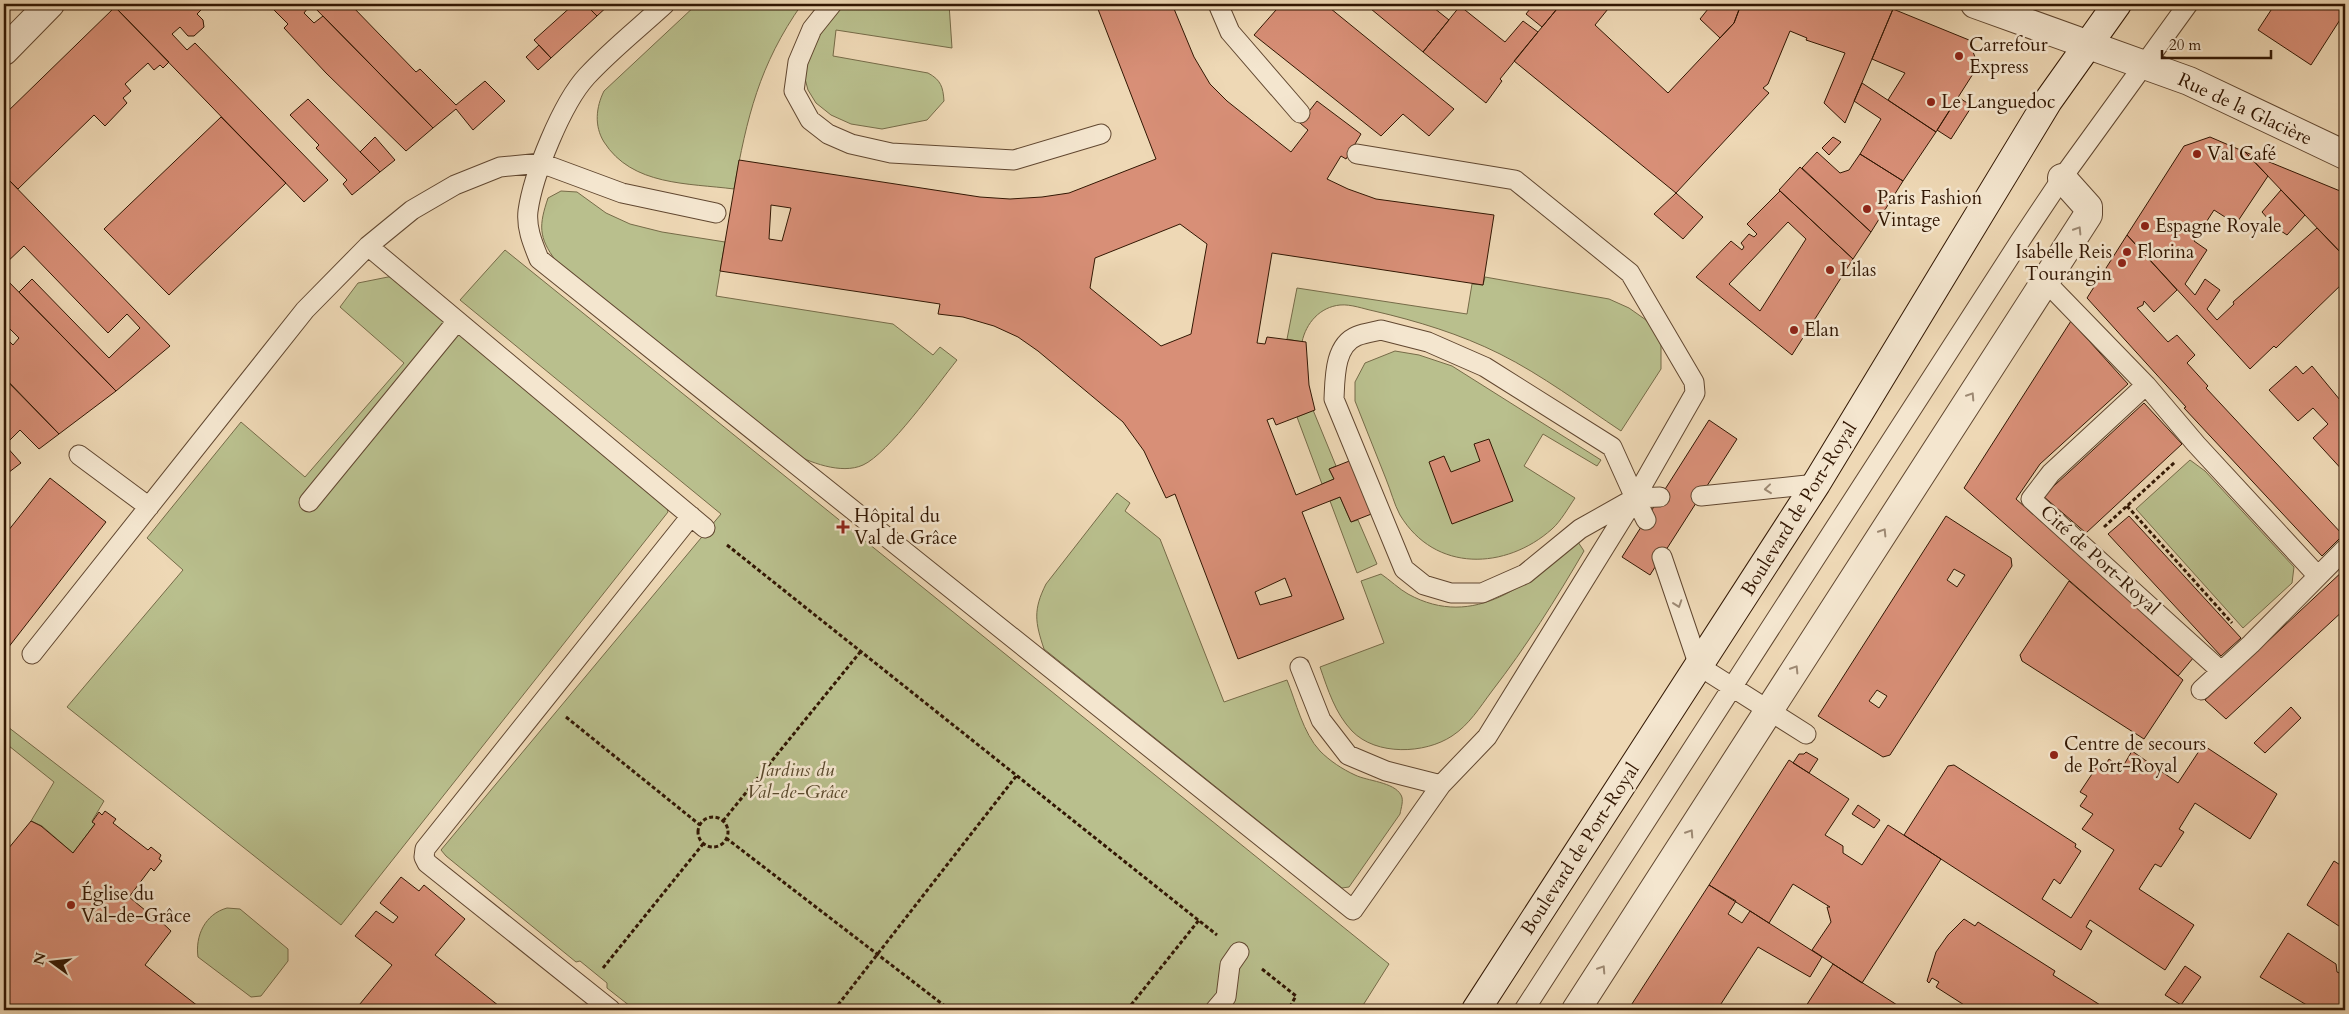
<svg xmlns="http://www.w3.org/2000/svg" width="2349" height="1014" font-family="Cardo,serif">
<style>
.green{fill:#b9bf8d;stroke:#766b48}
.building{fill:#d88f77;stroke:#321703;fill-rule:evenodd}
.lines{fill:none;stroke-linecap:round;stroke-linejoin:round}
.service-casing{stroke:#614730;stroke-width:21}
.minor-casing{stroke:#614730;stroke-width:30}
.tertiary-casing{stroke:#614730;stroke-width:30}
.secondary-casing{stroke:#321703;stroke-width:30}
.path{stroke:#321703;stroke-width:3;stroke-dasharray:4 2.5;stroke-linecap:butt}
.service{stroke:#f4e6cf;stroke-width:19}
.minor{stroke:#f4e6cf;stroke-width:28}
.tertiary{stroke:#f4e6cf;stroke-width:28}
.secondary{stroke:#f4e6cf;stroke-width:28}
.oneway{stroke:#9d8973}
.poi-dot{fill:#8f2418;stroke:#f4e6cf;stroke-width:2}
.labels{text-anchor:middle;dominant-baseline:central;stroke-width:5;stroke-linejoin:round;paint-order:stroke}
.poi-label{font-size:19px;fill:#321703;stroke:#f4e6cf;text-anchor:start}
.street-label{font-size:19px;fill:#321703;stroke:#f4e6cf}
.park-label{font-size:19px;font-style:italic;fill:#5a492c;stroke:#f4e6cf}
</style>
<rect width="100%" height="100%" fill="#eed8b5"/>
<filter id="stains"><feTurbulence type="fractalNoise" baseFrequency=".004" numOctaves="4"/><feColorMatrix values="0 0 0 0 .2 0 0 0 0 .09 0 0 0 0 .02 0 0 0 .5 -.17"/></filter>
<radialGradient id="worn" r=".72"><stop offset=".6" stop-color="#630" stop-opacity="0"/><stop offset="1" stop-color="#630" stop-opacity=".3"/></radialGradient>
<path class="green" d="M697,4H802C759,65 747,117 734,189C688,183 632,186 604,142C594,126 596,107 604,91Z
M843,4H949L952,48L836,30L833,56L928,73C941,80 943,87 944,101L927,120L882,129L851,124L831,115L816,103L808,90L804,75L805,61L813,44Z
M561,191L577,192L606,213L630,224L662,232L725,242L716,296L893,324L933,355L940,347L957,360C937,385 888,454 863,465C841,475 809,462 790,452L556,261C538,237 539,225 548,198Z
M505,250L1389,964L1360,1010H635L607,988V983L580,961L576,962L446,856L441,850L721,514L460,300Z
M393,276L665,502L668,512L341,925L67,707L183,570L147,538L241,422L305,477L404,363L340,307L358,283Z
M1485,277L1609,299L1629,308L1646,320L1657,335L1661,346V369L1621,431C1582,405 1542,375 1500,354C1460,334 1417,321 1374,311C1364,309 1351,304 1340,305C1320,307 1306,323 1302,342L1287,339L1297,288L1467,314L1472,284L1483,285Z
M1395,351L1419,355L1452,366L1601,460L1597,466L1543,434L1524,466L1575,498C1568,508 1561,521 1552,529C1506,570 1435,573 1400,515C1394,504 1391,491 1386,479C1376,453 1365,427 1355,401V382L1365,363Z
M1313,410L1336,466L1329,469L1334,479L1322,484L1297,417Z
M2190,460L2205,471L2294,567L2292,583L2243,628L2136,509Z
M1117,493L1130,503L1125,511L1160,539L1224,702L1287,680C1296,702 1303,733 1320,751C1330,761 1342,769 1355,775C1367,781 1394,782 1401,795C1404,800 1401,808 1400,814L1349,887L1342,888L1044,649C1035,622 1033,610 1046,584Z
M1340,497L1351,522L1358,520L1377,564L1357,573L1330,501Z
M1578,542L1584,551C1556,599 1526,647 1492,691C1480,707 1469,725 1452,736C1425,754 1376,756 1352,731C1335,713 1328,690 1320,667L1384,643L1361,581L1381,574C1390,580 1399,589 1408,594C1475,631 1529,582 1578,542Z
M8,727L104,801L92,821L95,824L73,853L42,826L31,821L54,782L4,742V735Z
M227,908L240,909L288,949V961L261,996L251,997L198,957C195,936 205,914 227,908Z"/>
<path class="building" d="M119,4H207L197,14L203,20L204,27L194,36H188L180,27L172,34L187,50L195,43L328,180L304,202L115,7Z
M268,4H311L304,13L314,23L323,16L433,128L406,151L326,73L284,28L288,24Z
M311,4H350L416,72L420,69L456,105L485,81L505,101L473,130L456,109L433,128Z
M574,4H585L597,16L551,58L534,40Z
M585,4H610L597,16Z
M1096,4H1172L1194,57L1210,84L1227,101L1291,152L1308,130L1300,123L1317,101L1361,134L1346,159L1341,156L1327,179L1348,189L1376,199L1494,215L1483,285L1272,253L1257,343L1265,344L1267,337L1306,342L1309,385L1315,410L1276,425L1273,418L1267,420L1296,495L1334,479L1329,469L1357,458L1379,511L1351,522L1340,497L1302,512L1344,619L1238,659L1175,494L1166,498L1144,451L1123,422L1038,351L1018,337L994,326L963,317L938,314L940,304L720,271L739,160L980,197L1010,199L1042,197L1069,193L1156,159ZM771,205L791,208L782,241L769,239ZM1180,224L1207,244L1191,334L1161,346L1090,288L1095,258ZM1285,578L1292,596L1260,605L1255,592Z
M1269,4H1325L1454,109L1429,136L1403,114L1381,136L1254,35L1276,10Z
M1375,4H1429L1449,20L1423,52L1371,9Z
M1534,4H1561L1542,27L1526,14Z
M1561,4H1612L1595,25L1668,93L1734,23L1741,4H1881L1893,9L1845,123L1824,103L1845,53L1806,40L1807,38L1790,31L1768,84L1763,88L1769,93L1676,193L1514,61Z
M1712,4L1741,5L1734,23L1720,38L1700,19Z
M2275,4H2345V12L2311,65L2258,30Z
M1460,6L1505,42L1523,21L1538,32L1500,79L1502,81L1486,103L1423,52Z
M115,7L169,62L163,68L160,65L154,70L148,63L125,84L131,91L123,98L127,103L105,126L94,115L18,189L4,175V115Z
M1893,9L1969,40L1978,66L1936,132L1888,100L1905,73L1872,59Z
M539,45L551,58L538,70L526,57Z
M1862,83L1936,132L1903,181L1860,154L1881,119L1854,101Z
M1958,97L1972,106L1951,139L1937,130Z
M308,99L380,172L352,195L343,184L347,180L316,148L319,145L290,115Z
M221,117L286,183L169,295L104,229Z
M375,137L395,160L380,172L360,152Z
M1833,137L1841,142L1829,155L1822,148Z
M2210,137L2245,152L2268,176L2236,224L2214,210L2194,241L2207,250L2185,284L2195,295L2205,279L2220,290L2207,309L2217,320L2234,304L2233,302L2317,228L2345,257V281L2276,348L2274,346L2250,369L2127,235L2184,146Z
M1817,152L1840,173L1849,170L1860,154L1903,181L1871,232L1802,168Z
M2245,152L2345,193V251L2342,254Z
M1800,167L1871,232L1853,259L1779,190Z
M4,175L170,346L116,391L19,292L32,279L109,358L140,328L127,314L108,333L24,246L4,265Z
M2281,190L2305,215L2287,235L2275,227L2262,212Z
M1780,191L1853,259L1792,355L1696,277L1731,241L1742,250L1744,247L1741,243L1749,234L1754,237L1757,234L1747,224ZM1788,222L1806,239L1760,311L1729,284Z
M1676,193L1703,217L1683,239L1654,214Z
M2127,235L2177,290L2154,312L2144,301L2143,305L2137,308L2168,342L2177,335L2195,355L2187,363L2208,386L2206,388L2343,535L2322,556L2184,408L2186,407L2087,298Z
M4,277L116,391L59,434L4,377V344L8,340L13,345L19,338L4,323Z
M2071,321L2128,384L2040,464L2016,499L2194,657L2178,676L1964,488Z
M2296,366L2303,374L2312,366L2345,406V473L2313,438L2328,424L2313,408L2298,421L2269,390Z
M6,380L59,434L39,449L20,430L5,445L21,463L4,476V382Z
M2144,403L2182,444L2086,533L2043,496Z
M1709,420L1737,439L1650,575L1622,557Z
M1489,439L1513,501L1452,524L1429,462L1444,456L1451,472L1480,461L1474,444Z
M50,478L106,522L4,653V536Z
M1946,516L2011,558L2012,566L1890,755L1883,757L1818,716ZM1954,569L1965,575L1957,587L1947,580ZM1877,690L1887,696L1879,708L1869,701Z
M2129,516L2241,638L2221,656L2108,534Z
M2345,569V609L2226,719L2205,700Z
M2069,581L2183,680L2144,739L2022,661L2020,655Z
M2291,707L2301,718L2265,753L2254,743Z
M2203,745L2277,794L2250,839L2195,803L2179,829L2184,832L2161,867L2155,864L2139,889L2194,925L2165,970L2090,920L2086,927L2092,931L2081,950L1904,835L1948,766L1954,765L2076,844L2075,847L2081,851L2060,884L2054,879L2042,899L2071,918L2114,850L2082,829L2093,814L2080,806L2087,796L2080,792L2098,765L2103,769L2109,759L2122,768L2132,751L2178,783Z
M1806,752L1818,759L1809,773L1793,763L1799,754H1804Z
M1789,760L1849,799L1825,835L1843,846V853L1862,865L1888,825L1941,859L1862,983L1812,950L1831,922L1827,907H1830L1793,884L1769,923L1709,885Z
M1858,805L1880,820L1874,828L1852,814Z
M105,811L116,819L113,823L148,850L151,847L161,855L159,859L162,861L154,871L151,868L129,897L151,915L152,913L171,931L145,965L203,1010H4V850L8,849L31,821L41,826L73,853L95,824L92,822L99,812L102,815Z
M2334,861L2345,868V930L2307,905Z
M401,877L419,891L424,885L465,919L435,955L504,1010H355L392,965L355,936L376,911L393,923L398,917L380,903Z
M1709,885L1736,901L1728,914L1742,923L1750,911L1822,957L1810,977L1758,947L1717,1010H1628Z
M1964,919L1975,926L1978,922L2055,971L2053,975L2108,1010H1972L1936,987L1939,982L1932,978L1929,983L1927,981L1936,952L1948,935Z
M2288,933L2336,964L2337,972L2344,975L2345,973V1010H2311L2310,1007L2260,977Z
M1833,964L1894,1003L1904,1010H1813L1806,1006Z
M2185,966L2201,977L2181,1005L2165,995Z"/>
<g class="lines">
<defs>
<path id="service" d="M665,4C639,28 611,50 587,76C562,103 533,175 528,211C526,228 533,244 539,259L1353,910L1441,785
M832,4L812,29L798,62L794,91L810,120L828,134L851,144L891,153L1014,160L1101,134
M1218,4L1230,32L1300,113
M368,246L705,528
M2045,281L2146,385L2196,444L2317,575
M1381,330L1428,342L1485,367L1612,447L1635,498L1580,529L1525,574L1482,593H1451L1424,585L1404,569L1334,399C1335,379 1334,345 1357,336C1365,333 1373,332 1381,330Z
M2146,385L2051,473L2031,499L2221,671
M79,455L149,507
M1701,496L1816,484
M309,502L457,321
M1646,520L1635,498L1660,497
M1662,557L1699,666L1806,734
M32,654L305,310L368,246L412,210L455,185L500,167L541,163L622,193L716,213
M1300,667L1321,720L1348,755L1386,771L1441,785L1487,737L1635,498L1695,393L1694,382L1630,273L1515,180L1357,154
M2201,690L2251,644L2345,549
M611,1010L427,863L424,857L425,849L691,516
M1215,1010L1226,997L1230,965L1239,952
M1524,1010L2020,241L2062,178L2188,4"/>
<path id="minor" d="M1576,1010L2088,215V207L2062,178"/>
<path id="tertiary" d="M1975,4L2189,81L2345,155
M4,51L50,4"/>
<path id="secondary" d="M1476,1010L1816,484L2048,101L2117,4"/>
</defs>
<use href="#service" class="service-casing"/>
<use href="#minor" class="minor-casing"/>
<use href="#tertiary" class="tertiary-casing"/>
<use href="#secondary" class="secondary-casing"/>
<path class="path" d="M2127,506L2232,623
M2104,527L2175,462
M727,545L1217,935
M566,717L700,825
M698 832a15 15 0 1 1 30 0a15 15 0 1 1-30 0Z
M723,821L861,651
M726,838L950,1010
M603,968L703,844
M1262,969L1296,996L1288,1010
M834,1010L1017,775
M1127,1010L1199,920"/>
<use href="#service" class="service"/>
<use href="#minor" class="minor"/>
<use href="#tertiary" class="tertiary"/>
<use href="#secondary" class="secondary"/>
</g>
<defs><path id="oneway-chevron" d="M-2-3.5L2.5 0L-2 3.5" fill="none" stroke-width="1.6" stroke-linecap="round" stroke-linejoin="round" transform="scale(1.25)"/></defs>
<g class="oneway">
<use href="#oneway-chevron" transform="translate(2078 230) rotate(-58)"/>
<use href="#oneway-chevron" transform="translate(1971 396) rotate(-57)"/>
<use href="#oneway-chevron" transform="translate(1768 489) rotate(174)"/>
<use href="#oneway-chevron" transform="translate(1883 532) rotate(-58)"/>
<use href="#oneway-chevron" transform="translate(1678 604) rotate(71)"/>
<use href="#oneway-chevron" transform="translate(1795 669) rotate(-58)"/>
<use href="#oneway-chevron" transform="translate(1690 833) rotate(-57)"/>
<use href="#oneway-chevron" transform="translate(1602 969) rotate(-57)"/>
</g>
<g class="poi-dot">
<circle cx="1959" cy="56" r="5"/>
<circle cx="1931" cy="102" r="5"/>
<circle cx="2197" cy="154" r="5"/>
<circle cx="1867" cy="209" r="5"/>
<circle cx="2145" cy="226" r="5"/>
<circle cx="2127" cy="252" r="5"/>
<circle cx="2122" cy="263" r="5"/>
<circle cx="1830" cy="270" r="5"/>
<circle cx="1794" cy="330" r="5"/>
<path d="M840.5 519.5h5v5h5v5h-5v5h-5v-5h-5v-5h5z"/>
<circle cx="2054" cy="755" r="5"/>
<circle cx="71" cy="905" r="5"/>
</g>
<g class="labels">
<g class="poi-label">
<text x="1969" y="45">Carrefour<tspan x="1969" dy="22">Express</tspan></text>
<text x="1941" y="102">Le Languedoc</text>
<text x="2207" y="154">Val Café</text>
<text x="1877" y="198">Paris Fashion<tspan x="1877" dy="22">Vintage</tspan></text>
<text x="2155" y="226">Espagne Royale</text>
<text x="2112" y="252" text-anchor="end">Isabelle Reis<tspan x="2112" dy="22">Tourangin</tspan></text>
<text x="2137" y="252">Florina</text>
<text x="1840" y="270">Lilas</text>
<text x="1804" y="330">Elan</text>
<text x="854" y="516">Hôpital du<tspan x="854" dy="22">Val de Grâce</tspan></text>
<text x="2064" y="744">Centre de secours<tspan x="2064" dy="22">de Port-Royal</tspan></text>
<text x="81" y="894">Église du<tspan x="81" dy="22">Val-de-Grâce</tspan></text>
</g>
<g class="street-label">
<text transform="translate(2245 109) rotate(25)">Rue de la Glacière</text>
<text transform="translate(1799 509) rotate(-58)">Boulevard de Port-Royal</text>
<text transform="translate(2100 560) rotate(42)">Cité de Port-Royal</text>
<text transform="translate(1580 849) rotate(-57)">Boulevard de Port-Royal</text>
</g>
<g class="park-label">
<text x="797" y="770">Jardins du<tspan x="797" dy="22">Val-de-Grâce</tspan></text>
</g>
</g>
<rect width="2349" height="1014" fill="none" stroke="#eed8b5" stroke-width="20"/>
<rect x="5" y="5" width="2339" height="1004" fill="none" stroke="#321703" stroke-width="2.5"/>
<rect x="10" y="10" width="2329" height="994" fill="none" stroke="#321703"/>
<g transform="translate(52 962) rotate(285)" stroke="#f4e6cf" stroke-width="4" paint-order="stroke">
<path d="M0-4L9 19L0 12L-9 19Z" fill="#321703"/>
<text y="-8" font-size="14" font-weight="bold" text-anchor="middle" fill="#321703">N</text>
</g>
<path d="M2162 50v8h109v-8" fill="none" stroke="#321703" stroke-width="2.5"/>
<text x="2169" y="50" font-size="15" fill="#321703" stroke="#f4e6cf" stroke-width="4" paint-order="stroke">20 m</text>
<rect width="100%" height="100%" filter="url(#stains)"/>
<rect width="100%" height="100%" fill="url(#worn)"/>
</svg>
